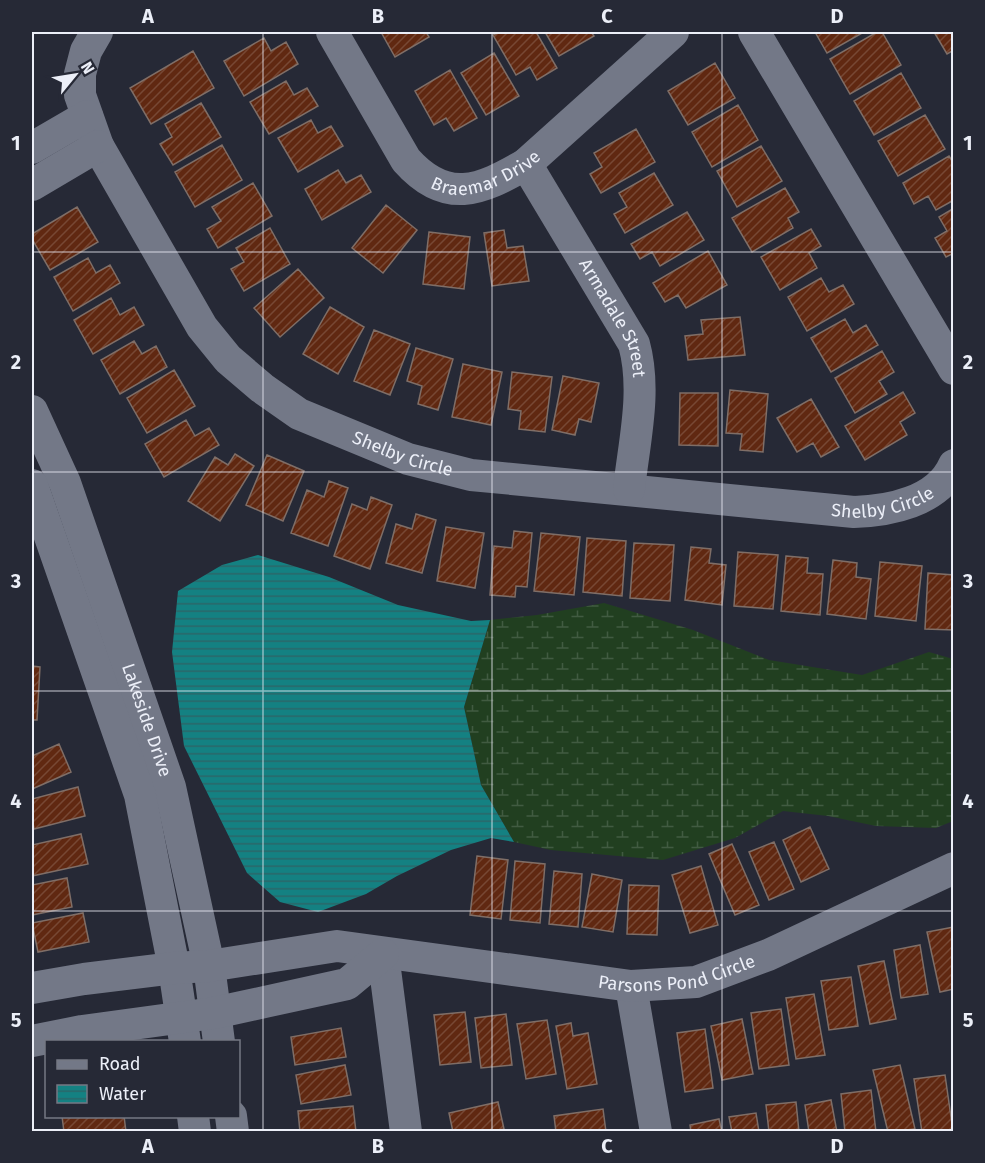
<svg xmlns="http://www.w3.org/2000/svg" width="985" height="1163" font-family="'Fira Sans',sans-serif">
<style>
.wetland{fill:url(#wetland-marsh)}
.water{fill:url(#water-rules)}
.building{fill:url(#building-hatch);stroke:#7f6e67;stroke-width:1.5}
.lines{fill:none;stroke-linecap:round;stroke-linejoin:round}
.minor{stroke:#737887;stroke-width:32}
.grid{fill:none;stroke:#eceff8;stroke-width:1.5;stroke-opacity:0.55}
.labels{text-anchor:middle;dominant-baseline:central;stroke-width:5;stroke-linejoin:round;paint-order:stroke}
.street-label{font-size:18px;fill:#eceff8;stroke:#262936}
.neatline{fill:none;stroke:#eceff8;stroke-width:2}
.grid-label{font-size:20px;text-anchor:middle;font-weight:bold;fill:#eceff8}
</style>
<defs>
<pattern id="wetland-marsh" width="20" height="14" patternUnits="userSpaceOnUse" patternTransform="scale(1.5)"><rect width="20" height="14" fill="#213f20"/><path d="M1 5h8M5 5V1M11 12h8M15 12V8" fill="none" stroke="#415b41"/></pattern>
<pattern id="water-rules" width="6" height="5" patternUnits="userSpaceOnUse" patternTransform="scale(1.5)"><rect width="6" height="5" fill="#148182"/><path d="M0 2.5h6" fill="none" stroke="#2b6769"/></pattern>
<pattern id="building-hatch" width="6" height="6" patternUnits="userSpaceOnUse" patternTransform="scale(1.5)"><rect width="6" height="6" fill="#602811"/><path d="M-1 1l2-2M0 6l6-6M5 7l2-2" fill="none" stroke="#774834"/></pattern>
</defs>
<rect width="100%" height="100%" fill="#262936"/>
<path class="wetland" d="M604,603L693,630L769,660L862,675L929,652L953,659V821L936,828L876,826L828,816L783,811L735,838L663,860L551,850L514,842L481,785L464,707L490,620L537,615Z"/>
<path class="water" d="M258,555L329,577L398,605L471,621L490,620L464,707L481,785L514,842L491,838L451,850L397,876L366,894L318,912L280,902L247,873L184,746L172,652L178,591L222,565Z"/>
<path class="building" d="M381,32H426L429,37L395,57Z
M499,32H536L557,68L537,80L530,67L516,75L493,35Z
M545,32H591L594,36L559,56Z
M815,32H864L827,53Z
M877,32H882L901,65L850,94L830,59Z
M934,32H954V50L947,54Z
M264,38L271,51L286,42L298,64L244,96L224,61Z
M193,51L214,88L151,124L130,88Z
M494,53L519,96L486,115L461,73Z
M715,63L735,98L688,125L668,91Z
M450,70L477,118L454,131L446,118L434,125L415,91Z
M901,73L921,108L874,135L854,101Z
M286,81L294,95L307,88L318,106L269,134L250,102Z
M201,103L221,137L173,165L160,144L172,137L165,124Z
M738,105L758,140L712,167L692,132Z
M925,115L945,149L898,176L878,141Z
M311,120L318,133L331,126L343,146L298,172L278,138Z
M636,129L655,162L601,193L590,174L602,167L594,153Z
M222,145L242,180L195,207L175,172Z
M761,146L782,181L737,207L717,171Z
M949,156L954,164V200L936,210L928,196L914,204L903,183Z
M338,170L346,183L361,175L371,192L322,220L305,189Z
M654,173L673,205L625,233L614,214L627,207L619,193Z
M253,183L272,216L218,248L207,229L221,221L212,207Z
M785,188L799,212L788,218L793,228L752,252L732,218Z
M386,205L417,230L383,273L352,248Z
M77,207L98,242L50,270L32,239V234Z
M954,208V253L946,257L935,238L947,231L939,217Z
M687,212L704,240L660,266L652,252L640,259L631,244Z
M270,228L290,264L244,291L231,269L244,262L236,248Z
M811,229L821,246L809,253L817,268L780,290L761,257Z
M504,230L507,248L523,246L529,281L492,286L484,233Z
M429,232L470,237L464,289L423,284Z
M708,251L727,285L686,308L678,295L665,302L653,283Z
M88,258L96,273L110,265L120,283L73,311L54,277Z
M298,269L324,298L280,337L254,308Z
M821,278L829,292L843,285L854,304L807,331L788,297Z
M111,298L120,315L134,307L144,325L93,354L74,320Z
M330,307L364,327L338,374L303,354Z
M740,317L745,355L688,360L685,336L703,334L701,320Z
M845,319L853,333L866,325L878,345L831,372L811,338Z
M374,330L410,344L390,395L354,381Z
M134,341L142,354L156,346L167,367L120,394L101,360Z
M416,348L453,359L438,410L418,404L422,386L407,381Z
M882,351L894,372L879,381L887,394L855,413L835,378Z
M463,364L502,372L491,425L452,417Z
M174,370L195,406L147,433L127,398Z
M512,372L552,377L545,432L519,429L521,411L508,409Z
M563,376L599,383L591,422L579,419L575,435L552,430Z
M730,390L768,394L763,452L740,450L742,434L726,433Z
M903,392L915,413L900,422L907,435L865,460L845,426Z
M680,393H718V446L679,445Z
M811,399L839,447L821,457L813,443L797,452L777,418Z
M186,420L195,436L209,428L219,445L164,477L145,444Z
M235,454L254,466L220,521L188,501L215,457L228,465Z
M267,455L304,471L283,521L246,505Z
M329,481L348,488L328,546L291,533L307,490L324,497Z
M371,497L392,505L370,569L334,556L352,504L367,510Z
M416,514L436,520L422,573L386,563L396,524L412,529Z
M446,527L484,533L475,588L437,581Z
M514,531L532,533L527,587L516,586L515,597L490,595L494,546L512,548Z
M541,533L580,537L574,595L534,591Z
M587,538L626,541L622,596L583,592Z
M634,543L674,545L670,601L630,598Z
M691,547L711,549L709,563L726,565L722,605L685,600Z
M738,552L778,555L773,609L734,606Z
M786,556L808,558L807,573L823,574L820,615L781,611Z
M833,560L857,563L856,577L871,579L866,619L827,614Z
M880,562L922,566L916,621L875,616Z
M928,573L954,575V630L925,629Z
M32,666L40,667L37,720H32Z
M59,744L71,772L32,789V756Z
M78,787L85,816L34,829L32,818V799Z
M810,827L829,869L801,882L783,840Z
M81,834L88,864L32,876V845Z
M774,842L794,889L769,900L749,852Z
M732,844L759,905L735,915L709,854Z
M477,856L508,860L501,919L470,915Z
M515,861L545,864L540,923L510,920Z
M701,866L718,925L690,933L672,875Z
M554,871L582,874L578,927L549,924Z
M592,874L622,880L613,932L582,927Z
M67,878L72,907L32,915V885Z
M629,885L659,886L657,935L627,934Z
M83,913L89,942L38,952L32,923Z
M954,927V989L940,992L927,932Z
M920,945L928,994L901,998L894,950Z
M884,961L896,1019L870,1024L858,966Z
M851,977L858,1026L829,1030L821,981Z
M814,994L825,1055L796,1059L786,998Z
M781,1009L789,1065L759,1069L751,1013Z
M465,1012L471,1062L440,1065L434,1015Z
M506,1014L512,1065L481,1068L475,1018Z
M742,1019L753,1074L722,1080L711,1026Z
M547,1020L556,1074L526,1079L517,1024Z
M571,1023L573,1036L588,1033L597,1084L567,1089L556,1026Z
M341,1028L346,1057L295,1065L291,1037Z
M705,1029L713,1088L685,1092L677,1033Z
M345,1065L351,1095L301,1104L296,1075Z
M900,1065L915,1129L888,1132L873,1070Z
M945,1075L953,1131L922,1132L914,1079Z
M871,1090L876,1132H845L841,1094Z
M831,1100L837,1132H809L805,1105Z
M498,1102L504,1129L492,1132H453L449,1113Z
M796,1102L799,1132H769L766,1105Z
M353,1106L356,1132H300L298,1111Z
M603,1109L606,1132H556L554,1116Z
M756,1113L759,1132H732L729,1117Z
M62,1116H124L126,1132H64Z
M719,1119L722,1132H691L690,1125Z"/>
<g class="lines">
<g class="minor">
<path id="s1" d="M97,32L86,51L80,74V95L98,146L202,327L228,359L262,388L299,414L408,459L471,475L854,512C888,511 938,502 954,465"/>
<path id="s2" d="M332,32L406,160C446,205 480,191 526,164L673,32"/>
<path d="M754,32L954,369"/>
<path d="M32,148L87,116"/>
<path id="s3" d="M526,164L634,344C647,391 634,442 629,489"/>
<path d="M32,185L98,146"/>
<path id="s4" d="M32,411L65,483L170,787L209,966L219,1042"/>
<path d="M32,485L140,795L174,968L185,1042"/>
<path d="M383,954L406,1132"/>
<path d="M631,986L656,1132"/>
<path id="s5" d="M32,988L84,979L174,968L209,966L337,946L631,986L696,982L768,955L954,868"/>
<path d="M32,1041L82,1031L214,1013L347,984L383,954"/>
<path d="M193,1116L195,1132"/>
<path d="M231,1116L233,1132"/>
</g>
</g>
<path class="grid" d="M263,32V1132M492,32V1132M722,32V1132M32,252H954M32,472H954M32,691H954M32,911H954"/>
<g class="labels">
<g class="street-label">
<text stroke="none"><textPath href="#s2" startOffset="240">Braemar Drive</textPath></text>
<text stroke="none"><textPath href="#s3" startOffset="178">Armadale Street</textPath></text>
<text stroke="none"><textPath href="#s1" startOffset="572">Shelby Circle</textPath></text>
<text stroke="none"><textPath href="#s1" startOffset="1058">Shelby Circle</textPath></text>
<text stroke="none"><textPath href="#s4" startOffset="330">Lakeside Drive</textPath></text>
<text stroke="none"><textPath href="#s5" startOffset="652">Parsons Pond Circle</textPath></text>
</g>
</g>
<rect width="985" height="1163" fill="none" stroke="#262936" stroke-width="66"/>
<rect x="45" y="1040" width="195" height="78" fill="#262936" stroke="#757884" stroke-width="1.5"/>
<rect x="57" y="1060" width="30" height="9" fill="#737887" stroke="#757884" stroke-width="1.5"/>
<text x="99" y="1070" font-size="18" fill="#eceff8">Road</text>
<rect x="57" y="1085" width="30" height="18" fill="url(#water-rules)" stroke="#757884" stroke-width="1.5"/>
<text x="99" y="1100" font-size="18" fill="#eceff8">Water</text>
<g transform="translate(75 75) rotate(60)" stroke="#262936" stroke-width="4.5" paint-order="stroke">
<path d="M0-4.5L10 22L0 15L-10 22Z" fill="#eceff8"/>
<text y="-9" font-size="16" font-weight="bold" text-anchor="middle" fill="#eceff8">N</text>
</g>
<rect x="33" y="33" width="919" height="1097" class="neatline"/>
<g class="grid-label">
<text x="148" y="23">A</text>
<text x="378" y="23">B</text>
<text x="607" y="23">C</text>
<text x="837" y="23">D</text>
<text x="16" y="150">1</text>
<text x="968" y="150">1</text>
<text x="16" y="369">2</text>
<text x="968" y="369">2</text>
<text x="16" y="588">3</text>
<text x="968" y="588">3</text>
<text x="16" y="808">4</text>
<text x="968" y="808">4</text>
<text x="16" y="1027">5</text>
<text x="968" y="1027">5</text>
<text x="148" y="1153">A</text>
<text x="378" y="1153">B</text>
<text x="607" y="1153">C</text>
<text x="837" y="1153">D</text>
</g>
</svg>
